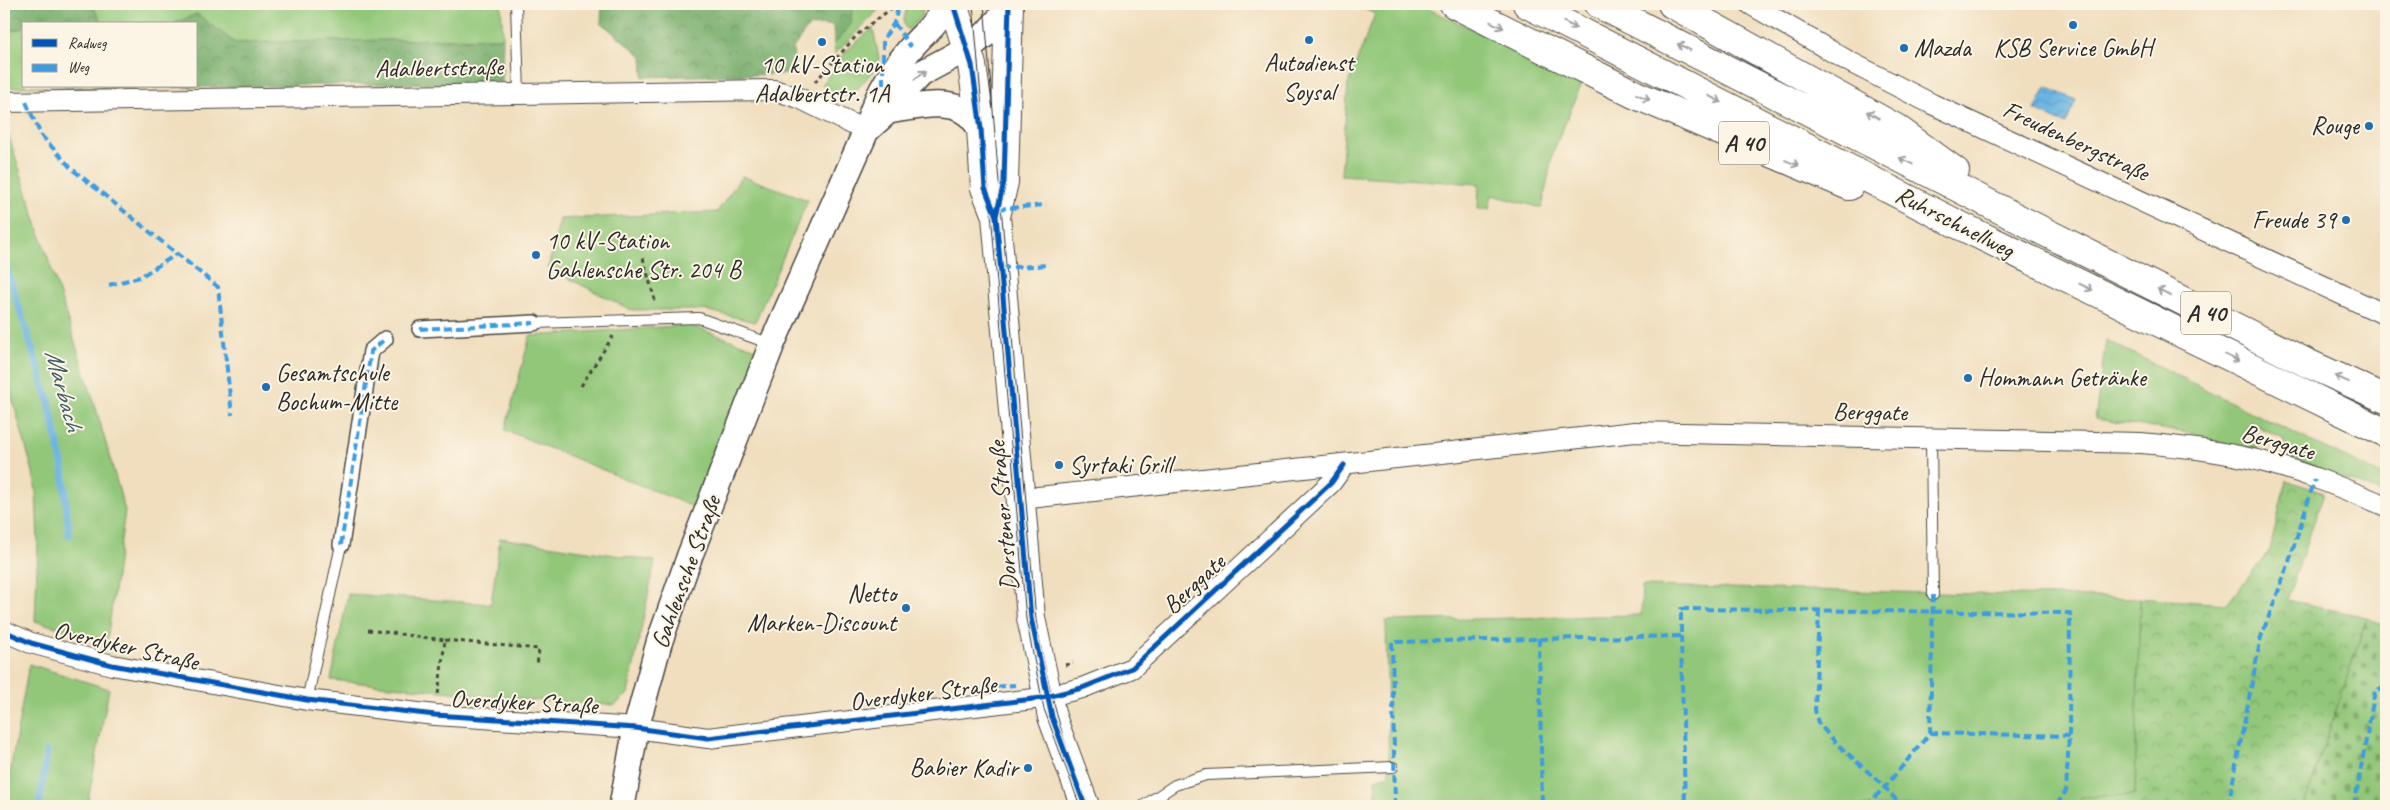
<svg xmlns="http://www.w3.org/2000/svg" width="2390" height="810" font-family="Caveat,sans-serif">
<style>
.green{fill:#92c779;stroke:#5e7952}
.forest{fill:url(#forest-crowns);stroke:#506c4a}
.cemetery{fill:url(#cemetery-stones);stroke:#5e7952}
.park{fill:url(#park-crowns);stroke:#5e7952}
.water{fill:url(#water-waves);stroke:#4b7087}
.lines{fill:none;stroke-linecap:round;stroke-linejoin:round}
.stream{stroke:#6bb4e3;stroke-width:7}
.service-casing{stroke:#494641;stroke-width:12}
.pedestrian-casing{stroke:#494641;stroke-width:18}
.minor-casing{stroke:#494641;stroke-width:22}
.tertiary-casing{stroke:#494641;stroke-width:28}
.primary-casing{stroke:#494641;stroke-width:30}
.motorway-casing{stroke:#494641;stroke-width:30}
.path{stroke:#494641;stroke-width:3;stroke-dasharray:4 4;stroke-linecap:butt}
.service{stroke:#fff;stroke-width:10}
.pedestrian{stroke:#fff;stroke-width:15}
.minor{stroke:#fff;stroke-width:20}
.tertiary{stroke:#fff;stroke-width:25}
.primary{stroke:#fff;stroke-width:28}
.motorway{stroke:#fff;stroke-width:28}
.tram{stroke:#2b2b2b;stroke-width:1}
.quiet{stroke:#3d9ce1;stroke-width:4;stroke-dasharray:8 4;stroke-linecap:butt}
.cycleway-casing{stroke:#fcf5e5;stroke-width:8}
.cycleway{stroke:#0057b8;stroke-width:5}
.oneway{stroke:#a0a0a0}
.poi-dot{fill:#1f6fb2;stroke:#fcf5e5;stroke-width:2}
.labels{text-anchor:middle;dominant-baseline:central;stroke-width:4;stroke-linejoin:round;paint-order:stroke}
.shield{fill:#fcf5e5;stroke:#6a6863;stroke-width:1}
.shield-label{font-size:24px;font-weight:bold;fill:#2b2b2b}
.poi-label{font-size:25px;fill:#2b2b2b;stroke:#fcf5e5;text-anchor:start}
.street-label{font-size:25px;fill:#2b2b2b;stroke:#fcf5e5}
.water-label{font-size:26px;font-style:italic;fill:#415b6b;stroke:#fcf5e5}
</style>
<defs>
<pattern id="forest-crowns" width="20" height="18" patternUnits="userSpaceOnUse" patternTransform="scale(1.25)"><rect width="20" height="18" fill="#75ac69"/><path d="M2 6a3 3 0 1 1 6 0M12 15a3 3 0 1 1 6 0" fill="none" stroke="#608c57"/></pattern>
<pattern id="cemetery-stones" width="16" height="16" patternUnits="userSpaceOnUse" patternTransform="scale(1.25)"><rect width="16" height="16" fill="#92c779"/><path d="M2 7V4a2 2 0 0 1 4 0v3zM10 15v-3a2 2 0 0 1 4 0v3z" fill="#77a263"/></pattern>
<pattern id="park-crowns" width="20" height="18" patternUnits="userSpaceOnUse" patternTransform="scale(1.25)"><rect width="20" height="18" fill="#92c779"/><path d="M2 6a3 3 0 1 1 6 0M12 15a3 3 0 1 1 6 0" fill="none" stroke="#77a263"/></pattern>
<pattern id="water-waves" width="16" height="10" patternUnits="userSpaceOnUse" patternTransform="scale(1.25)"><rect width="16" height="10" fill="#6bb4e3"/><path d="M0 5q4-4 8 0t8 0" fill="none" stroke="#5893b8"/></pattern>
</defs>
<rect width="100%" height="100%" fill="#fcf5e5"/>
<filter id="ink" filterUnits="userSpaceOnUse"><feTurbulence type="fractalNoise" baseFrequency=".02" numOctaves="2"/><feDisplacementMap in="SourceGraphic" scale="10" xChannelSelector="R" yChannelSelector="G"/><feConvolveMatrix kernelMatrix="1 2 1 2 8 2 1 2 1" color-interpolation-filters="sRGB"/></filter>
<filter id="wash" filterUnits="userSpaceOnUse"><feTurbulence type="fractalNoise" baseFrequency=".0096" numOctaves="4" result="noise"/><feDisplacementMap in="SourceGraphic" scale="20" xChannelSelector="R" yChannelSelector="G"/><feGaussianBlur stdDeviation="1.12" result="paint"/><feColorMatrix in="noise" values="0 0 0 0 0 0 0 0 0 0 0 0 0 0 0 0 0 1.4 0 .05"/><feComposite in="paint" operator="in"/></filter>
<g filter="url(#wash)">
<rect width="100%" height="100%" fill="#f0debe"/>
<path class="green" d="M91,4H501L503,38L235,43L197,14L173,24H103Z
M852,4H884L835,54L834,44L851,24Z
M909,4L925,5L921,17L908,30C900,23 906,11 909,4Z
M1352,4H1418L1583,81L1553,152L1542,208L1492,195L1489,209H1478L1479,184L1341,175L1348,84L1375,14Z
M24,28V86H39L4,88V32Z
M873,28L880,63L852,95L836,94L822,85L846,51Z
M4,121L96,408L125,511L107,641L35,621L38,542L36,491L33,472L4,369Z
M742,176L808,200L755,322L705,310H631L548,268L560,219L717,212Z
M689,325L759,350L699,509L505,430L530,336Z
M2106,340L2277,425L2386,477V495L2305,463L2285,457L2287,449L2282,438L2250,422L2241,438L2258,447L2257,450L2200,439L2202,435L2095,419Z
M500,538L655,561L628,694L615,705L531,700L331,680L348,594L491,604Z
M1642,586L2140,598L2135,795L2082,797L2080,806H1377L1375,779L1389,775L1386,621L1641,615Z
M29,664L109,689L87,806H4Z"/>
<path class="forest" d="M4,4H91L103,24H66L61,20L42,24H24V28L4,32Z
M602,4H852L851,24L834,44L833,25L809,26L793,48L795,74L643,77L642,56L601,23Z
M197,14L235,43L503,38L502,82L87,89L38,87L196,86V24H173Z"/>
<path class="cemetery" d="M2367,617L2386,626V806H2304Z"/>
<path class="park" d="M2286,480L2324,493L2287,600L2367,617L2304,806H2080L2081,797L2135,795L2140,598L2227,604L2270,550Z"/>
<path class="water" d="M2046,87L2076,100L2066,124L2035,110Z"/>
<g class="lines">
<path class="stream" d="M4,260L49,402L63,467L69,535
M39,806L47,752"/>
</g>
</g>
<g filter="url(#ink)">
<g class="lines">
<defs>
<path id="service" d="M516,4L519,93
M534,323L699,318L771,344
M1931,440L1933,595
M307,700L341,545
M1143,806L1175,785L1206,775L1393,767"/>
<path id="pedestrian" d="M420,329L534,323
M341,545L371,351L385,339"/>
<path id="minor" d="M1750,4L1848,61L1932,104L2386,315
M4,102L774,90L799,98L866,131
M1020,499L1635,432L2141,443C2177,446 2212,450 2248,458C2294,468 2343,488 2386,506
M4,631L31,643L112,665L307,700L435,715L636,728L708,738L1042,698L1082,688L1132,668L1331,483L1344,465"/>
<path id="tertiary" d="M888,111C911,108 948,97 968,114C973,118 977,124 981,129
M868,129L888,111L900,95L920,74L968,48L986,34L1009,8
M622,806L636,728L659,643L690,555L772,344L866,131C874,99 889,74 910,49C925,31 936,26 946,4"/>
<path id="primary" d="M953,4L972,65L981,129L985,188L996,216L1031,618L1052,717L1085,806
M996,216L1004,182L1009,4"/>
<path id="motorway" d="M1454,4L1636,95L1849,186
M1527,4L1959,225L2386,433
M1599,4L2027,223L2307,363L2386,399
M1672,4L1896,128L1955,171"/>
</defs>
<use href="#service" class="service-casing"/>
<use href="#pedestrian" class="pedestrian-casing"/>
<use href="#minor" class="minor-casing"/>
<use href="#tertiary" class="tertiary-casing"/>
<use href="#primary" class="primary-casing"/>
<use href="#motorway" class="motorway-casing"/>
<path class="path" d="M815,82L858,34L897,4
M643,258L656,304
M581,386L613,336
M368,630L445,640L438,695
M445,640L539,649L537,666
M1065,665L1073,663"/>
<use href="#service" class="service"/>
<use href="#pedestrian" class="pedestrian"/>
<use href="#minor" class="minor"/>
<use href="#tertiary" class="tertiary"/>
<use href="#primary" class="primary"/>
<use href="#motorway" class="motorway"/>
<path class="tram" d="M973,4L1026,619L1044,709L1080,806
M984,4L1036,620C1047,684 1063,746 1089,806"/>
<path class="quiet" d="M894,23L911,47
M883,85V40L894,23L899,4
M26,102L41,135L72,169L218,287L232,415
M998,209L1046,205
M1001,268L1049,265
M109,285L140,277L177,254
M420,329L534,323
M341,545L371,351L385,339
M1819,610L1815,710L1818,723L1837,744L1885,787L1901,806
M1681,636L1685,806
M1539,638L1542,806
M973,689L1015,685
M1930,733L2069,736
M1395,806L1392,642L1681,636V609L2070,613L2069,736L2066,791L2056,806
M1866,806L1885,787L1930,733L1933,595
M2228,806L2261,637L2287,568L2315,479
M2354,806L2375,691L2386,686"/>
<defs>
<path id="cycleway" d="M953,4L972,65L981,129L985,188L996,216L1031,618L1052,717L1085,806
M996,216L1004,182L1009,4
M4,631L31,643L112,665L307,700L435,715L636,728L708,738L1042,698L1082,688L1132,668L1331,483L1344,465"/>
</defs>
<use href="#cycleway" class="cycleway-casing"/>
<use href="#cycleway" class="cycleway"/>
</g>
<defs><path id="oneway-shaft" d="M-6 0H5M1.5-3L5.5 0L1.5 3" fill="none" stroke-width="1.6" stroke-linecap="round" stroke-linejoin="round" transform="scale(1.25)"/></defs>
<g class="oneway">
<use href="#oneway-shaft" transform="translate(1497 25) rotate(26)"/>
<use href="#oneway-shaft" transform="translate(1570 25) rotate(26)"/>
<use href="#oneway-shaft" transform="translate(1684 47) rotate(-153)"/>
<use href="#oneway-shaft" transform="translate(920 75) rotate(-38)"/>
<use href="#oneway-shaft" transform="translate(1643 97) rotate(24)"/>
<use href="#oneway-shaft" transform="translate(1715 99) rotate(27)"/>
<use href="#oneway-shaft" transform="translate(1873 115) rotate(-151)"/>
<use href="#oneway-shaft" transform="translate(1906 161) rotate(-153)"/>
<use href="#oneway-shaft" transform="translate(1792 163) rotate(22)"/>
<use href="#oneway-shaft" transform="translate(2086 287) rotate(26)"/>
<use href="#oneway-shaft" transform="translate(2164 292) rotate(-153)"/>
<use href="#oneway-shaft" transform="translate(2232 358) rotate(26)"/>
<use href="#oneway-shaft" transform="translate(2342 379) rotate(-156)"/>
</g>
</g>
<g class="poi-dot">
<circle cx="2073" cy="25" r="5"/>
<circle cx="1309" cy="40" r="5"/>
<circle cx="822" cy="42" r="5"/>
<circle cx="1904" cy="48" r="5"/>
<circle cx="2369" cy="126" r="5"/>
<circle cx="2346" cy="220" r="5"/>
<circle cx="536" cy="255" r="5"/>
<circle cx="1968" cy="378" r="5"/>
<circle cx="266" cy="387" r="5"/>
<circle cx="1059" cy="465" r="5"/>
<circle cx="906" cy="608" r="5"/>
<circle cx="1028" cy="768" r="5"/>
</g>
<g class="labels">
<g class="shield">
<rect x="1719" y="121.5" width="50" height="43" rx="4"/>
<rect x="2181" y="291.5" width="50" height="43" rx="4"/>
</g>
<g class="shield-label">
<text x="1744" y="143">A 40</text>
<text x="2206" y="313">A 40</text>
</g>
<g class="poi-label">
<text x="1914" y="48">Mazda</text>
<text x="2073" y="48" text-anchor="middle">KSB Service GmbH</text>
<text x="1309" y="63" text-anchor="middle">Autodienst<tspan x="1309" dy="29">Soysal</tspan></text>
<text x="822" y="65" text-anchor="middle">10 kV-Station<tspan x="822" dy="29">Adalbertstr. 1A</tspan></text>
<text x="2359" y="126" text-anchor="end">Rouge</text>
<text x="2336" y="220" text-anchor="end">Freude 39</text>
<text x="546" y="241">10 kV-Station<tspan x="546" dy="29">Gahlensche Str. 204 B</tspan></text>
<text x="276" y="373">Gesamtschule<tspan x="276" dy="29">Bochum-Mitte</tspan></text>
<text x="1978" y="378">Hommann Getränke</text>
<text x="1069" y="465">Syrtaki Grill</text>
<text x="896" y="594" text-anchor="end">Netto<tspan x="896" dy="29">Marken-Discount</tspan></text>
<text x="1018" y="768" text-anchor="end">Babier Kadir</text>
</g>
<g class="street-label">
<text transform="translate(439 68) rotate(-1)">Adalbertstraße</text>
<text transform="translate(2076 141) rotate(25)">Freudenbergstraße</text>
<text transform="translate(1955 222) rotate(27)">Ruhrschnellweg</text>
<text transform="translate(1870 412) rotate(1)">Berggate</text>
<text transform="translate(2278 442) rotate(16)">Berggate</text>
<text transform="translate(1003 516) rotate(-95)">Dorstener Straße</text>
<text transform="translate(686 572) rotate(-70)">Gahlensche Straße</text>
<text transform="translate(1194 584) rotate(-43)">Berggate</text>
<text transform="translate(126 646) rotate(13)">Overdyker Straße</text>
<text transform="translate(923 693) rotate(-7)">Overdyker Straße</text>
<text transform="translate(524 702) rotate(3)">Overdyker Straße</text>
</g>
<g class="water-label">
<text transform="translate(64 390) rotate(75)">Marbach</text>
</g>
</g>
<rect width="2390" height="810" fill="none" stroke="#fcf5e5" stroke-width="20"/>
<rect x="22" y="22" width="175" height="65" fill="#fcf5e5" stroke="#a8a49b"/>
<rect x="32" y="39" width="25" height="8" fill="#0057b8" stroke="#a8a49b"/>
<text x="68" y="48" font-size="15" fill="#2b2b2b">Radweg</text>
<rect x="32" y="64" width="25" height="8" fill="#3d9ce1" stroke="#a8a49b"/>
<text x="68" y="72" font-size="15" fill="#2b2b2b">Weg</text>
</svg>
